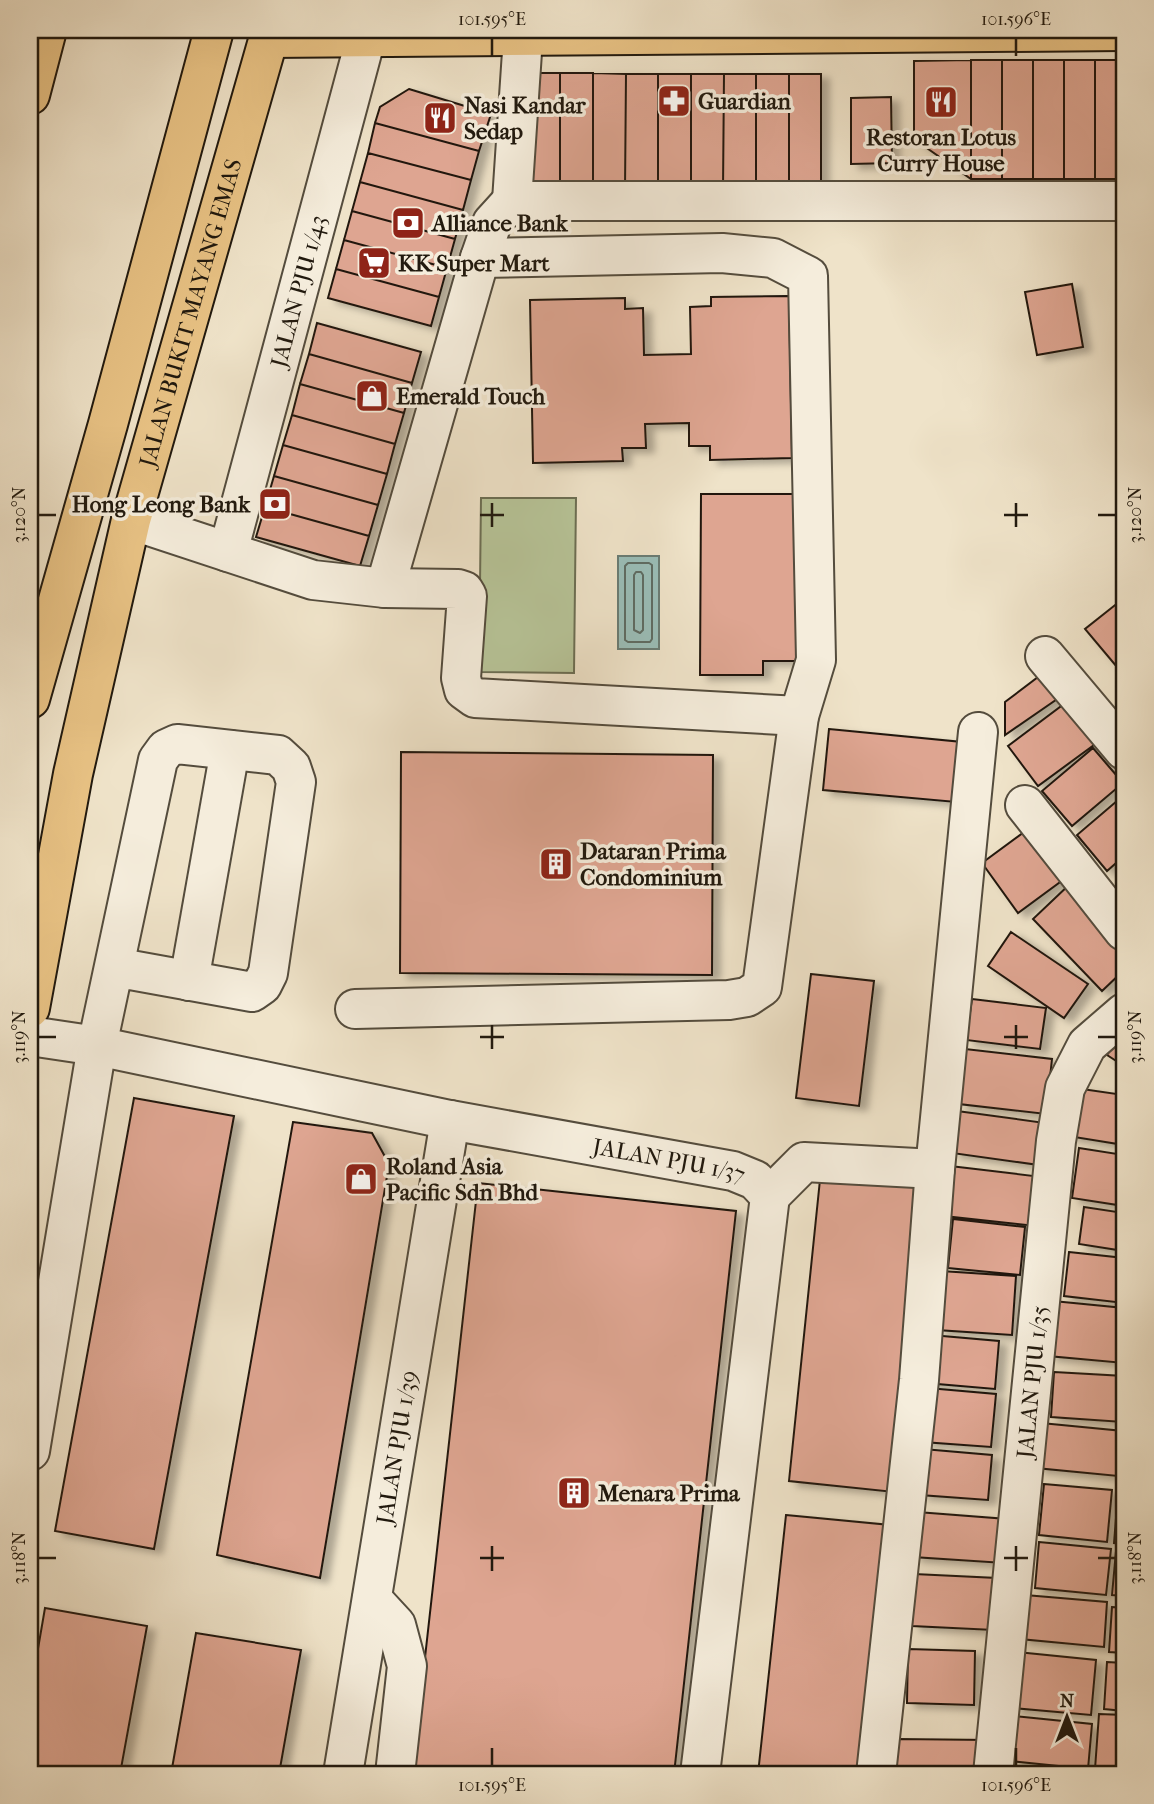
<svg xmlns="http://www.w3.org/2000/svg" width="1154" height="1804" font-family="'IM FELL French Canon',serif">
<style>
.green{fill:#b7c498;stroke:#6c6e53;stroke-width:2}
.water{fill:#9abeb8;stroke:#6a7c74;stroke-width:2}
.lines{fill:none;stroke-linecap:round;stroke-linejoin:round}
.shore{stroke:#5e6c63;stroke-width:2}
.building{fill:#dea591;stroke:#21190e;stroke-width:2;filter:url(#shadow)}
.minor-casing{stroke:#544c3d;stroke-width:42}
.major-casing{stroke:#21190e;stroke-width:42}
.highway-casing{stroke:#21190e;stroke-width:42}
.minor{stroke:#f5eddc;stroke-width:38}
.major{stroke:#e8c284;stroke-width:38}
.highway{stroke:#e8c284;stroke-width:38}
.ticks{fill:none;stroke:#21190e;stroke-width:2.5}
.labels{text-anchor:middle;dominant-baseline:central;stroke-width:7;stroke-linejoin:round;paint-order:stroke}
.poi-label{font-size:23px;font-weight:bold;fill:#21190e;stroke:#f5eddc;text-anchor:start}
.street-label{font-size:23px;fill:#21190e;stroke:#f5eddc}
.neatline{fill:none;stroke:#21190e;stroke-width:2.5}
.ticks-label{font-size:18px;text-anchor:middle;fill:#21190e}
</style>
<defs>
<filter id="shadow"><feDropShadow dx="8" dy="4.5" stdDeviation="3.5" flood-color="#0004"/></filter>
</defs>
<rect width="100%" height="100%" fill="#efe3c9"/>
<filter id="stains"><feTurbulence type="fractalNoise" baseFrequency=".00286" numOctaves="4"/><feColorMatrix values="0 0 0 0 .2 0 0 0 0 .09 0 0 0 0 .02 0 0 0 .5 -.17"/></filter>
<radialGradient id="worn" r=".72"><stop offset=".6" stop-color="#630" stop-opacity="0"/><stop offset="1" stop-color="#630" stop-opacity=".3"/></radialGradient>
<path class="green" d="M481,498H576L574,673L479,672Z"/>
<path class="water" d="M618,556H659V649H618Z"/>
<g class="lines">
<path class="shore" d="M628,563H649L652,565V639L650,642H628L625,640V566Z
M636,572H641L643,575V630L640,633L634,630V575Z"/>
</g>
<path class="building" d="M971,60V179L914,139V61Z
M971,60H1002V179H971Z
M1002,60H1033V179H1002Z
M1033,60H1064V179H1033Z
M1064,60H1095V179H1064Z
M1095,60H1124V179H1095Z
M528,73H560V190L527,189Z
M560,73H593V190H560Z
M593,73L626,74L625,190H593Z
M626,74H658V190H625Z
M658,74H691V190H658Z
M691,74H724L723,190H691Z
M724,74H756V190H723Z
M756,74H789V190H756Z
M789,74H821V190H789Z
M409,89L491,114L479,151L375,123L380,107Z
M891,97L892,163L851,164V98Z
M375,123L479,151L471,180L368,153Z
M368,153L471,180L463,210L360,182Z
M360,182L463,210L455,239L352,211Z
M352,211L455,239L447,268L344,240Z
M344,240L447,268L439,297L336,269Z
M336,269L439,297L431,326L328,298Z
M1072,284L1083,347L1037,355L1025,292Z
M789,296L792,458L710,460V446H689V423L645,424L646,448H622L623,461L533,463L530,300L625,298V309L643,308L644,355L691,354L690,307L711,306V297Z
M317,323L421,352L412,383L309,354Z
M309,354L412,383L404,413L300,384Z
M300,384L404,413L395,444L292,415Z
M292,415L395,444L387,474L283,445Z
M283,445L387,474L378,505L274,476Z
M274,476L378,505L369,536L265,507Z
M701,494H798L797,661H763V675H700Z
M265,507L369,536L360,566L256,537Z
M1124,598V661L1117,667L1085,629Z
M1046,671L1063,695L1005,735V702Z
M1068,701L1098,742L1038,786L1008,746Z
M829,729L962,742L956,802L823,790Z
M1093,748L1123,783L1072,826L1042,791Z
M401,752L713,755L712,975L400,973Z
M1124,795V856L1107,871L1077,835Z
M1035,824L1071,874L1018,913L982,863Z
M1071,883L1124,939V970L1102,991L1033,919Z
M1011,932L1088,984L1064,1018L988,966Z
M811,974L874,981L859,1106L796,1098Z
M972,999L1046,1008L1040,1049L966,1040Z
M1124,1029V1066L1107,1055Z
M965,1049L1052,1059L1046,1114L959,1104Z
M1075,1088L1124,1095V1145L1068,1136Z
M134,1098L234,1116L154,1549L55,1531Z
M957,1111L1045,1123L1039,1165L952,1153Z
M293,1122L372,1133L389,1164L320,1578L217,1555Z
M1079,1148L1124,1155V1206L1072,1198Z
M950,1166L1042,1177L1036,1226L944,1216Z
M821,1170L926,1181L894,1492L789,1481Z
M478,1183L736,1211L674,1774H412Z
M1084,1207L1124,1213V1251L1079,1244Z
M953,1219L1025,1227L1020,1275L948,1268Z
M1069,1252L1124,1258V1303L1064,1296Z
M941,1271L1016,1276L1012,1335L937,1330Z
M1053,1301L1124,1308V1363L1048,1356Z
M931,1335L999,1341L995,1389L926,1383Z
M1054,1372L1124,1376L1123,1422L1051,1417Z
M928,1388L996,1394L991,1447L923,1442Z
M1041,1423L1123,1431L1118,1476L1036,1468Z
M923,1449L992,1455L988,1500L920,1495Z
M1044,1484L1112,1490L1107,1542L1039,1535Z
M1118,1493L1124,1494V1544L1114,1543Z
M917,1512L1007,1519L1004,1563L913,1557Z
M786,1515L890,1525L863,1774H758Z
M1039,1542L1111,1549L1106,1595L1035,1588Z
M1116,1551L1124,1552V1596L1112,1595Z
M914,1574L997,1578L994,1630L912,1626Z
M1025,1595L1107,1602L1104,1647L1020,1639Z
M1112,1607L1124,1608V1653L1109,1652Z
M45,1608L147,1626L120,1774H30V1695Z
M196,1633L301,1650L279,1774H171Z
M908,1649L975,1651L974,1705L907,1703Z
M1017,1652L1096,1660L1091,1715L1013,1708Z
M1107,1662L1124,1663V1711L1104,1709Z
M1099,1714L1124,1715V1771L1095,1769Z
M1014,1716L1092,1724L1088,1769L1010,1761Z
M897,1739L989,1740V1774H896Z
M1009,1769L1070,1774H1008Z"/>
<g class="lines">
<defs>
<g id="minor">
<path d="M512,201L523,37"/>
<path d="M131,520L313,580L385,588L458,589L464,591L467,596L461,678L464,690L475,698L799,716"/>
<path id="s1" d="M228,552L368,30"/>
<path d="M385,588L480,258L492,223L512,201H1124"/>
<path d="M1045,656L1124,750"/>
<path d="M1025,805L1124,931"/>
<path d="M189,981L230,750"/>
<path d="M355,1009L729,1000L747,997L762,987L799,716L816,660L808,276L773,258L722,253L480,258"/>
<path id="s2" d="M30,1036L97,1046L450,1120L733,1171L755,1180L770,1196L700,1774"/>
<path d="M770,1196L804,1162L935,1169"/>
<path d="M30,1451L97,1046L158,760L166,749L177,744L278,755L291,767L296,782L268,973L262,985L252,992L114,967"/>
<path d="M372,1599L396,1625L407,1666L395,1774"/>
<path id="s3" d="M343,1774L450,1120"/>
<path d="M876,1774L919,1380L935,1169L978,732"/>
<path id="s4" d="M993,1774L1056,1141L1065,1088L1087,1045L1124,1013"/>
</g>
<g id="major">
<path d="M269,38L1124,31"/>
<path d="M30,699L108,424L214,30"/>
<path id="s5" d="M30,1008L73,774L131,520L271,30"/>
</g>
<path id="highway" d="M30,95L47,30"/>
</defs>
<use href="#minor" class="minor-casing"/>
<use href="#major" class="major-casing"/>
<use href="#highway" class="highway-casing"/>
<use href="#minor" class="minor"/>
<use href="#major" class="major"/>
<use href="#highway" class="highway"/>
</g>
<path class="ticks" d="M492,38V56M1016,38V56M492,503V527M1016,503V527M38,515H56M480,515H504M1004,515H1028M1098,515H1116M492,1025V1049M1016,1025V1049M38,1037H56M480,1037H504M1004,1037H1028M1098,1037H1116M492,1546V1571M1016,1546V1571M38,1558H56M480,1558H504M1004,1558H1028M1098,1558H1116M492,1748V1766M1016,1748V1766"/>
<defs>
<symbol id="pharmacy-square" viewBox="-11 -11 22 22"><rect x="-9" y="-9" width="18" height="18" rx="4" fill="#8f2418" stroke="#f5eddc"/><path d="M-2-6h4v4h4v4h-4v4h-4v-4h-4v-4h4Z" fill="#fff"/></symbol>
<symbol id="restaurant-square" viewBox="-11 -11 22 22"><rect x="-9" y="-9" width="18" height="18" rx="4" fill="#8f2418" stroke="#f5eddc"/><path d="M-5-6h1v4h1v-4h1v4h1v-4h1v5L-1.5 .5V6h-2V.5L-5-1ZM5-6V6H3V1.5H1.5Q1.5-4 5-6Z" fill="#fff"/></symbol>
<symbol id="bank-square" viewBox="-11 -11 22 22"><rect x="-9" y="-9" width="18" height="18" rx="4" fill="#8f2418" stroke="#f5eddc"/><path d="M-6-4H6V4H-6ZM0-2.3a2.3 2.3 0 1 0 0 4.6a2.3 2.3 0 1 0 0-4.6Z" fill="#fff"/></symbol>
<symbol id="supermarket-square" viewBox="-11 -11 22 22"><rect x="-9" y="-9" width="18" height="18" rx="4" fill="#8f2418" stroke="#f5eddc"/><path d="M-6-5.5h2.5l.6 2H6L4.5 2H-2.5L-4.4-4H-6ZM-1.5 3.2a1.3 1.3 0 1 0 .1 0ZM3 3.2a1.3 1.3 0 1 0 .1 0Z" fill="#fff"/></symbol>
<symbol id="shop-square" viewBox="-11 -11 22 22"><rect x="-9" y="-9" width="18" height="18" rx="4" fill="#8f2418" stroke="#f5eddc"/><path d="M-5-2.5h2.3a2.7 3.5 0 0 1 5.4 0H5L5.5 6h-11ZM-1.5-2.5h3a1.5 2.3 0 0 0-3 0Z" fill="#fff"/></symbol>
<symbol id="building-square" viewBox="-11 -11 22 22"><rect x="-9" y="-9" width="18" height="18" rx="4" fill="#8f2418" stroke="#f5eddc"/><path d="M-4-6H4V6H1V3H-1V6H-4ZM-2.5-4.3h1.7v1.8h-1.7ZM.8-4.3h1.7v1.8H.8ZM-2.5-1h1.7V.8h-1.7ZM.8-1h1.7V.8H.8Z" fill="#fff"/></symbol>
</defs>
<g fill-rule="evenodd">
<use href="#pharmacy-square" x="655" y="82" width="38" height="38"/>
<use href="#restaurant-square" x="922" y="83" width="38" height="38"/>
<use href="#restaurant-square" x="421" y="99" width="38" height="38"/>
<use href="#bank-square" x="389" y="204" width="38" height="38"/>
<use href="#supermarket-square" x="355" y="244" width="38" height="38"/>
<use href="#shop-square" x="353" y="377" width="38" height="38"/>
<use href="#bank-square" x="256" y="485" width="38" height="38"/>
<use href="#building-square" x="537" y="845" width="38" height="38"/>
<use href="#shop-square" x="342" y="1160" width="38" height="38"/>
<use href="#building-square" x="555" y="1474" width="38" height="38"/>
</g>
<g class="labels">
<g class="poi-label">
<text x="698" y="101">Guardian</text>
<text x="464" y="105">Nasi Kandar<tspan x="464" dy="26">Sedap</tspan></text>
<text x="941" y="137" text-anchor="middle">Restoran Lotus<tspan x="941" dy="26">Curry House</tspan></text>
<text x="432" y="223">Alliance Bank</text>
<text x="398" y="263">KK Super Mart</text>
<text x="396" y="396">Emerald Touch</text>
<text x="250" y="504" text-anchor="end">Hong Leong Bank</text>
<text x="580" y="851">Dataran Prima<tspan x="580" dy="26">Condominium</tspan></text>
<text x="386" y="1166">Roland Asia<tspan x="386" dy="26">Pacific Sdn Bhd</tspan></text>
<text x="598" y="1493">Menara Prima</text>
</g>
<g class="street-label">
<text stroke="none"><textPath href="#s1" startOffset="270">JALAN PJU 1/43</textPath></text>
<text stroke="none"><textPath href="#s5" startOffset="714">JALAN BUKIT MAYANG EMAS</textPath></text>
<text stroke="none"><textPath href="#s2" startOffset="651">JALAN PJU 1/37</textPath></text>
<text stroke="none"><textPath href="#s4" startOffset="394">JALAN PJU 1/35</textPath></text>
<text stroke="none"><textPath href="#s3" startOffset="331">JALAN PJU 1/39</textPath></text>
</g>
</g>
<rect width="1154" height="1804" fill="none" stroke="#efe3c9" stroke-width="77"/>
<g transform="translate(1067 1717)" stroke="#f5eddc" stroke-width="5" paint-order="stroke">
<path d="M0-5L12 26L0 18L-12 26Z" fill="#21190e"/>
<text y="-10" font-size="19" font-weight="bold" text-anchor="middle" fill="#21190e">N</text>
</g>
<rect x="38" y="38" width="1078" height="1728" class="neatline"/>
<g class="ticks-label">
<text x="492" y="25">101.595°E</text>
<text x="1016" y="25">101.596°E</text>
<text transform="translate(19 515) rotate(-90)" y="6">3.120°N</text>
<text transform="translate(1135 515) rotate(-90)" y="6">3.120°N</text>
<text transform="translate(19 1037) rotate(-90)" y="6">3.119°N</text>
<text transform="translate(1135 1037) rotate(-90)" y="6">3.119°N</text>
<text transform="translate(19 1558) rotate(-90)" y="6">3.118°N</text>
<text transform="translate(1135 1558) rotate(-90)" y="6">3.118°N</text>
<text x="492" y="1791">101.595°E</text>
<text x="1016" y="1791">101.596°E</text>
</g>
<rect width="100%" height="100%" filter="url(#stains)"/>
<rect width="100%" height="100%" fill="url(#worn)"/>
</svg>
